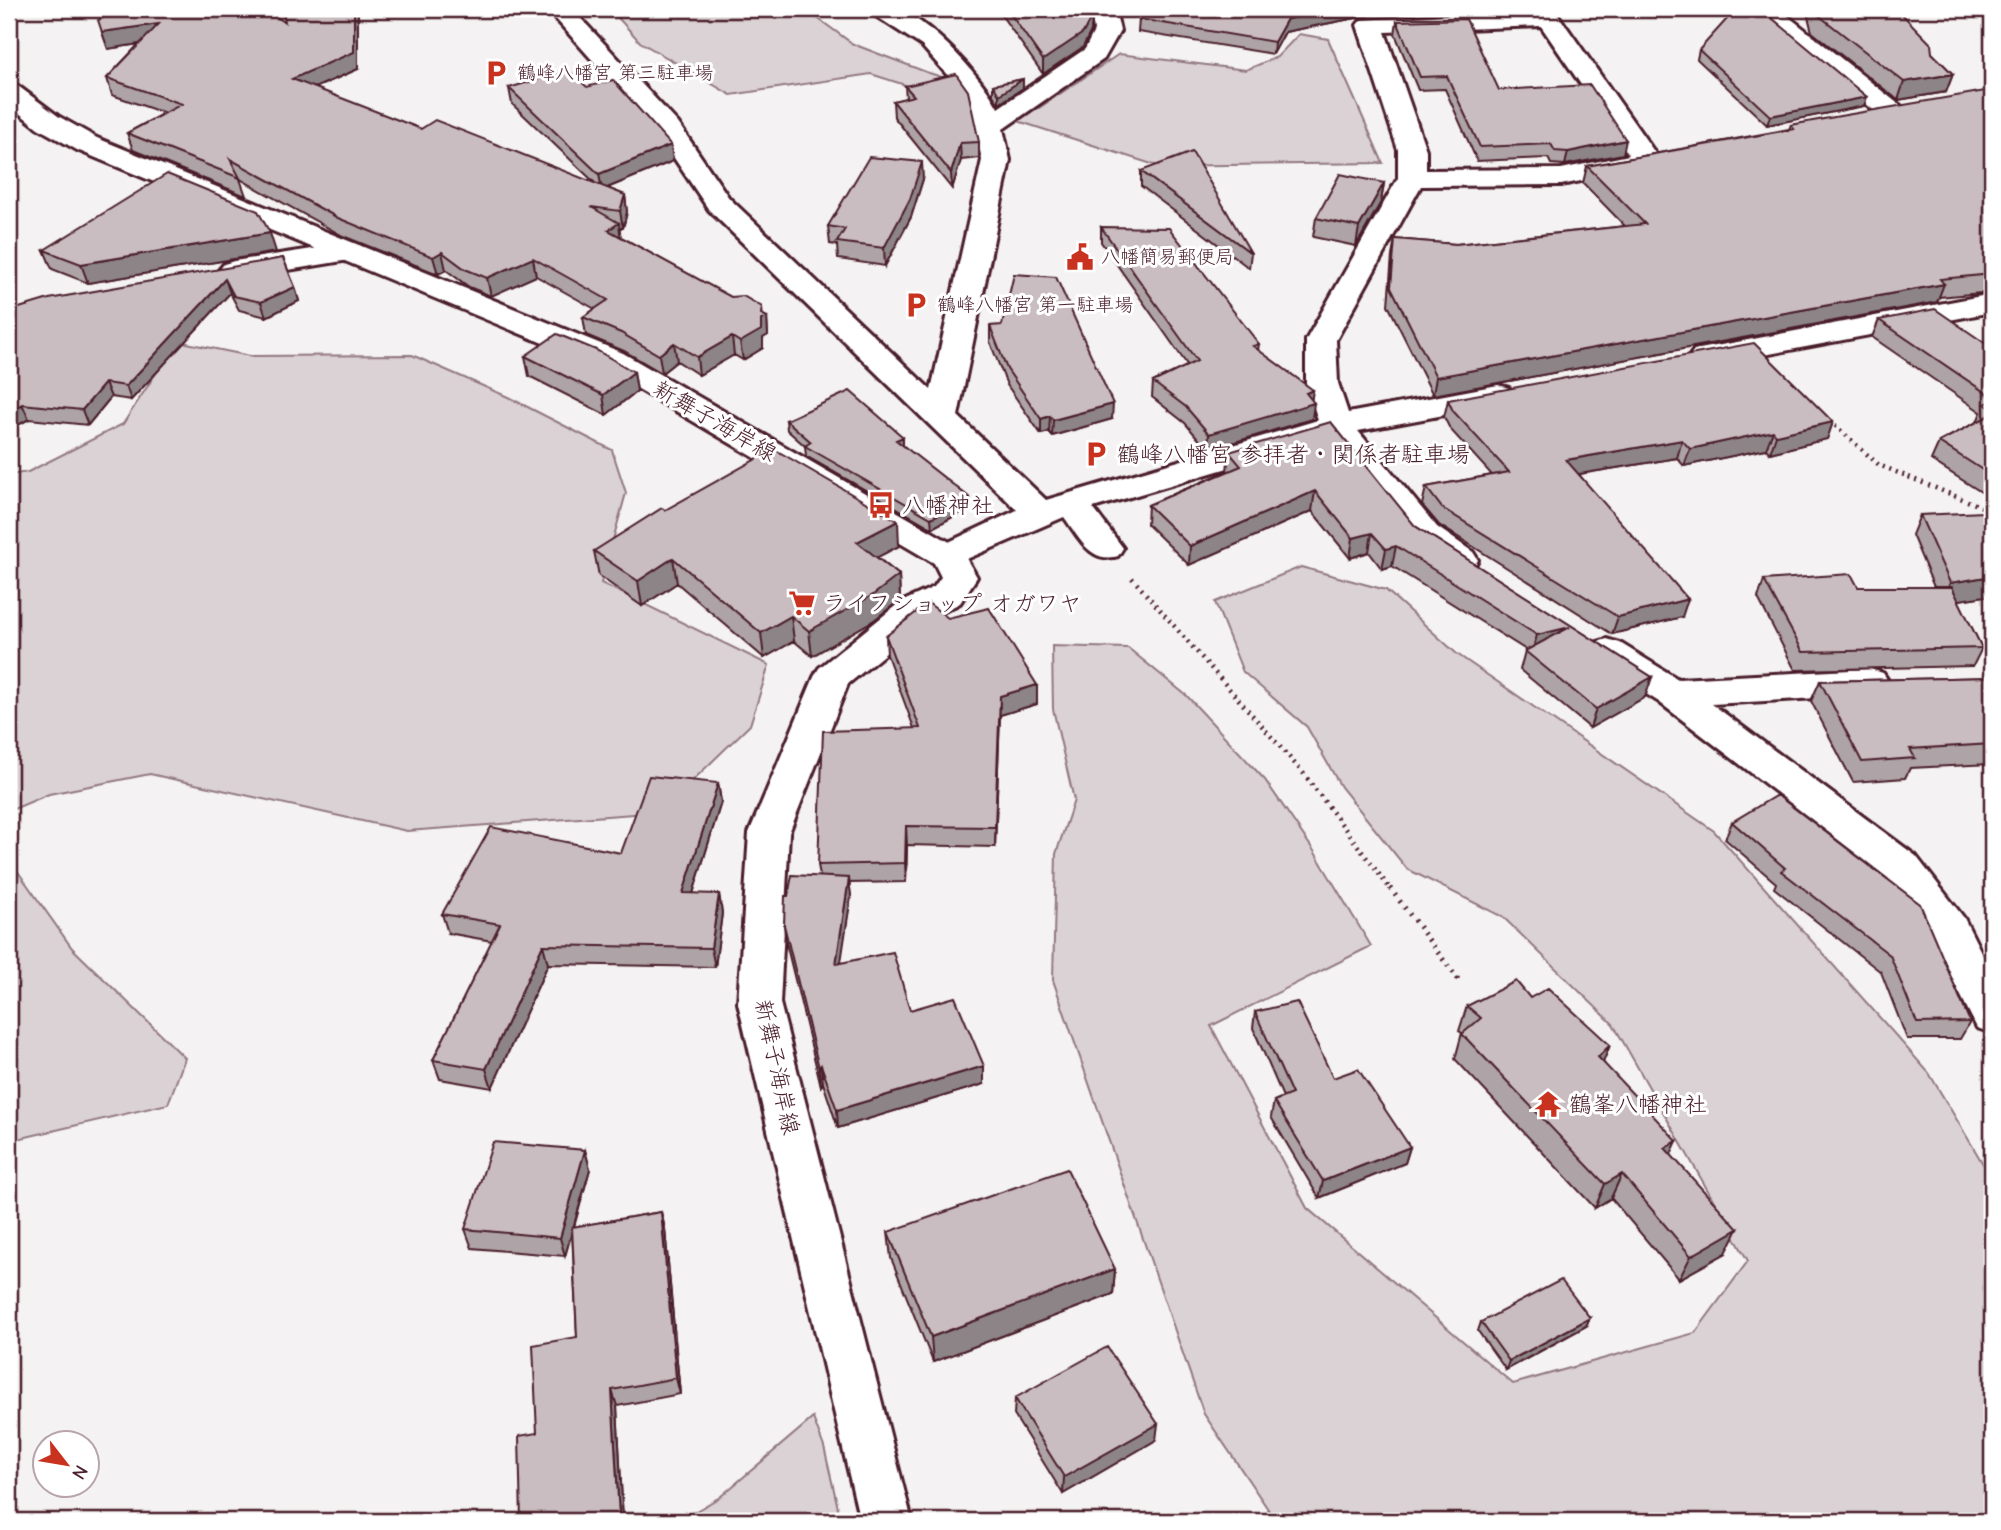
<svg xmlns="http://www.w3.org/2000/svg" width="2001" height="1530" font-family="'Comic Neue','Klee One',sans-serif">
<style>
.green{fill:#dbd2d5;stroke:#927880;stroke-width:2}
.lines{fill:none;stroke-linecap:round;stroke-linejoin:round}
.minor-casing{stroke:#4a1f2b;stroke-width:6}
.major-casing{stroke:#4a1f2b;stroke-width:6}
.path-far1{stroke:#4a1f2b;stroke-width:4.5;stroke-dasharray:2 5;stroke-linecap:butt}
.path{stroke:#4a1f2b;stroke-width:5;stroke-dasharray:2 6;stroke-linecap:butt}
.minor{fill:#fff;fill-rule:evenodd}
.major{fill:#fff;fill-rule:evenodd}
.wall{fill:#aea3a6;stroke:#4a1f2b;stroke-width:2}
.shaded-wall{fill:#8d8487;stroke:#4a1f2b;stroke-width:2}
.building{fill:#cabdc1;stroke:#4a1f2b;stroke-width:2}
.labels{text-anchor:middle;dominant-baseline:central;stroke-width:6;stroke-linejoin:round;paint-order:stroke}
.far-poi-label{font-size:19px;fill:#4a1f2b;stroke:#fff;text-anchor:start}
.street-label{font-size:23px;fill:#4a1f2b;stroke:#fff}
.poi-label{font-size:23px;fill:#4a1f2b;stroke:#fff;text-anchor:start}
</style>
<rect width="100%" height="100%" fill="#f4f2f2"/>
<filter id="ink" filterUnits="userSpaceOnUse"><feTurbulence type="fractalNoise" baseFrequency=".0143" numOctaves="2"/><feDisplacementMap in="SourceGraphic" scale="14" xChannelSelector="R" yChannelSelector="G"/><feConvolveMatrix kernelMatrix="1 2 1 2 8 2 1 2 1" color-interpolation-filters="sRGB"/></filter>
<g filter="url(#ink)">
<path class="green" d="M610,9H805L853,44L926,72L1039,108L1119,54L1246,70L1277,57L1299,34L1328,39L1383,163L1158,166L871,74L731,95L640,42Z
M177,341L250,356L412,355L508,397L612,450L626,493L601,583L769,665L750,725L660,812L407,831L150,774L49,794L9,811V475L28,472L123,424Z
M1301,567L1386,590L1457,654L1714,831L1929,1073L1992,1179V1521H1276L1204,1414L1053,980L1056,854L1074,800L1053,709L1052,646L1128,648L1187,696L1265,780L1314,851L1371,946L1211,1026L1307,1208L1513,1384L1695,1333L1748,1261L1613,1024L1503,917L1407,869L1341,787L1307,727L1243,672L1215,602Z
M9,859L72,948L185,1058L168,1104L9,1141Z
M813,1418L824,1447L841,1521H679L720,1497Z"/>
<g class="lines">
<defs>
<path id="minor" d="M547,9H572L678,123L729,198L931,390L982,160L971,106L956,85L922,46L865,9C873,9 883,8 892,9C926,14 983,78 998,108L1085,49L1094,31L1091,9H1115L1120,31L1104,59L1003,129L1010,160L958,416L1046,500L1318,420L1306,383V340L1398,178V150L1357,25L1361,20L1554,9L1660,160L1656,166L1561,185L1421,186L1336,340L1338,383L1348,413L1498,385L1509,388L1514,395L1509,402L1498,405L1358,431L1437,527L1473,552L1478,560L1473,568C1425,581 1357,472 1329,438L1093,508L1123,548L1118,556C1090,564 1079,537 1064,517L948,567L936,564L931,556L936,548L1017,510L709,210L658,134ZM1541,26L1629,155L1561,169L1426,170V150L1385,32Z
M1752,9H1779L1901,106L1905,112L1901,118H1883Z
M351,243L361,246L366,252L361,258L234,279L224,276L219,270L224,264L234,261Z
M1992,294V312L1705,366L1694,364L1689,357L1694,350L1705,348Z
M1607,639L1620,643L1678,679L1870,669L1883,673L1889,682L1883,691L1870,695L1712,704L1916,856L1964,918L1992,974V1033L1977,1028L1933,940L1888,878L1659,702L1594,661L1589,652L1594,643Z"/>
<path id="major" d="M9,84L18,86L58,116L97,138L623,353L960,548L977,577L960,603L925,621L848,684L789,833L780,1003L912,1521H860L738,1003L749,833L814,677L819,668L899,603L934,587L941,577L934,563L601,367L77,150L38,128L9,105Z"/>
</defs>
<use href="#minor" class="minor-casing"/>
<use href="#major" class="major-casing"/>
<path class="path-far1" d="M1830,421L1879,465L1992,511
M1132,578L1304,774L1391,890"/>
<path class="path" d="M1390,888L1460,982"/>
<use href="#minor" class="minor"/>
<use href="#major" class="major"/>
</g>
<path class="wall" d="M997,9H1091V31L1083,47L1043,74Z
M1145,9H1512L1388,16L1386,12L1285,32L1273,54L1138,32L1139,19Z
M1806,9H1897L1932,53L1953,74L1946,92L1898,100L1812,32Z
M1397,21L1499,90L1623,154L1565,165L1551,164L1548,158L1477,161L1445,89L1418,90L1395,34Z
M102,32L358,69L315,88L421,129L595,183L512,104L509,88L673,161L607,188L625,195L627,212L623,228H619L621,237L767,317L768,335L763,338V348L743,360L734,355L699,375L677,361L662,373L624,351L586,335L583,317L595,309L536,276L491,296L469,287L446,270L438,274L343,236L240,179L246,196L133,150L127,133L164,113L112,95L107,78L139,44L108,49Z
M1699,50L1864,106L1767,125L1697,59Z
M1023,79V88L999,104L993,95V85Z
M905,86L979,142V158L961,160L952,189L894,117L893,101L906,98Z
M1992,97V292L1939,297L1937,302L1433,395L1388,305L1392,256L1395,239L1456,244L1625,226L1583,183L1587,166L1789,129L1791,125Z
M1141,171L1251,253L1249,268L1141,186Z
M923,179L911,217L885,266L838,259L837,245L830,244L828,226Z
M1384,183L1381,202L1356,246L1313,237L1316,218Z
M1101,227L1259,344L1258,350L1311,400L1312,419L1208,450L1185,423L1152,397L1153,382L1188,366L1101,242Z
M44,250L276,252L88,283L52,269Z
M283,258L295,287L299,301L266,317L239,310L230,293L131,400L111,397L88,425L29,419L9,430V311Z
M1879,320L1992,348V499L1931,460L1939,442L1977,422L1981,412L1872,337Z
M990,326L1112,419L1052,436L1049,432L1041,434L1007,385L990,342Z
M525,356L634,372L637,391L606,415L529,376Z
M1448,400L1833,422L1827,439L1770,453L1766,449L1684,466L1677,458L1579,474L1682,617L1612,634L1439,525L1422,505L1426,487L1492,475L1450,429L1444,417Z
M786,420L903,446L970,498V508L932,528L806,456L805,446L787,430Z
M1229,452L1415,526L1652,677L1645,697L1590,728L1520,670L1525,651L1526,650L1392,566L1382,569L1369,552L1350,558L1312,511L1189,565L1147,524L1148,505L1227,471Z
M1920,515L1992,521V595L1958,600L1982,648L1973,666L1795,670L1758,598L1764,580L1858,587H1934L1912,535Z
M899,546L877,557L899,575L900,600L874,620L812,656L794,641L764,658L677,583L642,606L599,576L594,551Z
M886,636L1037,685V704L1000,715L995,847L907,845L906,882L849,883L851,896L840,963L910,1010L984,1084L838,1128L823,1083L821,1086L786,943L784,925L788,896L820,876L818,865L914,728L887,655Z
M1992,677V766L1991,764L1910,768L1905,778L1853,782L1811,701L1820,681Z
M718,783L721,802L693,894H719L722,913L715,967L548,964L492,1088L440,1079L433,1060L492,941L448,933L442,914L621,853Z
M1732,822L1970,1022L1960,1039H1907L1881,972L1774,888L1776,883L1725,839Z
M1992,931V958L1983,947Z
M1530,998L1610,1045L1603,1062L1671,1154L1726,1253L1679,1279L1611,1198L1595,1208L1455,1059L1462,1033L1459,1031L1467,1006Z
M1255,1012L1333,1078L1410,1147L1405,1163L1319,1198L1271,1117L1274,1101L1283,1097L1253,1028Z
M585,1150L590,1169L574,1227L661,1212L665,1229L680,1394L617,1406L623,1521H521L537,1433L577,1337L572,1231L565,1256L472,1248L465,1229Z
M888,1232L1115,1269L1113,1294L933,1362L891,1258Z
M1481,1322L1586,1326L1506,1370L1478,1331Z
M1015,1398L1156,1440L1063,1494L1014,1415Z"/>
<path class="shaded-wall" d="M354,9H358V69L296,96L292,79Z
M1343,9H1387L1386,12L1285,32L1273,54L1274,42L1287,19Z
M1092,16L1091,31L1083,47L1043,74V60Z
M159,24L164,40L108,49L102,32Z
M1953,74L1946,92L1898,100L1904,82Z
M1023,79V88L999,104V95Z
M1867,97L1864,106L1767,125L1770,116Z
M1626,140L1623,154L1565,165L1568,152Z
M960,143L961,160L952,189L951,173Z
M671,145L673,161L602,190L599,174Z
M922,162L923,179L911,217L885,266L884,248Z
M1384,183L1381,202L1356,246L1359,227Z
M625,195L627,212L623,228L620,211Z
M619,223L621,241L608,230Z
M270,233L276,252L88,283L81,264Z
M442,252L446,270L438,274L433,257Z
M533,258L536,276L491,296L487,278Z
M225,279L230,293L131,400L126,386Z
M1944,284L1937,302L1433,395L1436,377Z
M295,287L299,301L266,317L261,302Z
M762,307L763,319L767,317L768,335L763,338V348L743,360L740,342Z
M732,337L734,355L699,375L697,357Z
M674,343L677,361L662,373L659,355Z
M634,372L637,391L606,415L603,395Z
M105,383L111,397L88,425L82,410Z
M1313,390L1311,404L1314,403L1312,419L1208,450L1209,434Z
M22,404L29,419L9,430V412Z
M1113,404L1112,419L1052,436L1053,420Z
M1050,416L1049,432L1041,434V419Z
M1833,422L1827,439L1770,453L1776,435Z
M1773,431L1766,449L1684,466L1690,449Z
M903,437V447L896,440Z
M1682,440L1677,458L1561,477L1566,460Z
M1315,491L1312,511L1189,565L1190,546Z
M970,498V508L932,528L931,518Z
M898,521L899,546L859,567L857,542Z
M1372,533L1369,552L1350,558L1353,538Z
M1396,546L1392,566L1382,569L1386,549Z
M673,558L677,583L642,606L638,581Z
M899,575L900,600L874,620L812,656L809,631Z
M1992,576V595L1941,603L1950,583Z
M1688,599L1682,617L1612,634L1618,617Z
M791,616L794,641L764,658L761,633Z
M1570,627L1532,654L1537,635Z
M1652,677L1645,697L1590,728L1596,709Z
M1037,685V704L1000,715L995,847L1000,696Z
M718,783L721,802L687,913L683,893Z
M906,826L907,845L906,882L905,863Z
M849,878L851,896L838,982L836,964Z
M719,894L722,913L715,967L711,948Z
M543,945L548,964L492,1088L486,1069Z
M1610,1045L1600,1070L1598,1057Z
M821,1065L823,1083L821,1086L819,1068Z
M984,1066V1084L838,1128L837,1110Z
M1677,1141L1666,1165L1665,1148Z
M1410,1147L1405,1163L1319,1198L1323,1181Z
M585,1150L590,1169L565,1256L560,1238Z
M1622,1174L1611,1198L1595,1208L1605,1184Z
M661,1212L665,1229L680,1394L676,1378Z
M1738,1229L1726,1253L1679,1279L1691,1256Z
M1115,1269L1113,1294L933,1362L931,1337Z
M1590,1318L1586,1326L1506,1370L1509,1361Z
M612,1390L617,1406L623,1521H620L619,1517Z
M1158,1424L1156,1440L1063,1494L1064,1477Z"/>
<path class="building" d="M123,9H262L285,22L283,9H354V52L292,79L421,129L435,120L625,195L620,211L591,207L619,223L608,230L731,297L743,296L762,307L761,314L767,317L761,320V330L740,342L732,337L697,357L674,343L659,355L621,333L583,317L608,300L533,258L487,278L465,269L442,252L433,257L338,218L230,159L240,178L127,133L182,104L107,78L159,24L102,32L98,20Z
M1007,9H1091L1092,16L1083,33L1043,60Z
M1145,9H1343L1287,19L1274,42L1139,19Z
M1736,9H1761L1867,97L1770,116L1699,50Z
M1816,9H1897L1931,44L1932,53L1953,74L1904,82L1817,14Z
M1466,19L1499,90L1590,85L1626,140L1568,152L1555,151L1551,144L1480,147L1447,76L1420,77L1397,21Z
M568,70L587,87L613,80L671,145L599,174L509,88Z
M956,74L968,91L979,142L960,143L951,173L893,101L914,96L905,86Z
M1023,79L999,95L993,85Z
M1985,91L1992,97V274L1940,279L1944,284L1436,377L1391,287L1395,239L1456,244L1645,224L1587,166L1794,129L1791,125L1840,116Z
M1192,152L1251,253L1141,171Z
M869,157L922,162L910,199L884,248L837,242L845,229L828,226Z
M167,174L258,211L270,233L81,264L44,250Z
M1340,174L1384,183L1359,227L1316,218Z
M1101,227L1169,228L1259,344L1253,346L1313,390L1306,393L1314,403L1209,434L1186,407L1153,382L1197,361Z
M283,258L295,287L261,302L234,296L225,279L126,386L105,383L82,410L22,404L9,412V311L49,299Z
M1014,274L1056,277L1113,404L1053,420L1050,416L1041,419L1007,369L990,326L1002,325Z
M1935,309L1992,348V397L1879,320Z
M557,334L596,350L634,372L603,395L525,356Z
M1754,343L1833,422L1776,435L1773,431L1690,449L1682,440L1566,460L1688,599L1618,617L1442,508L1426,487L1509,472L1453,411L1448,400Z
M850,391L903,437L896,440L970,498L931,518L805,446L811,442L786,420Z
M1992,401V409L1985,404Z
M1992,414V476L1939,442Z
M1331,422L1415,526L1652,677L1596,709L1525,651L1570,627L1537,635L1396,546L1386,549L1372,533L1353,538L1315,491L1190,546L1148,505L1241,466L1229,452Z
M774,449L898,521L857,542L899,575L873,595L809,631L791,616L761,633L673,558L638,581L594,551L662,508L665,510Z
M1984,512L1992,521V576L1950,583L1920,515Z
M1851,574L1858,587H1952L1982,648L1803,652L1764,580Z
M928,603L948,618L989,608L1037,685L1000,696L995,827L906,826L905,863L818,865L823,731L920,728L886,636Z
M1992,677V744L1910,749L1915,758L1862,762L1820,681Z
M649,776L718,783L683,893L719,894L711,948L543,945L486,1069L433,1060L500,924L442,914L491,827L621,853Z
M1777,795L1920,904L1970,1022L1917,1023L1890,955L1781,871L1785,868L1732,822Z
M792,875L849,878L836,964L893,952L910,1010L955,997L984,1066L837,1110L821,1065L819,1068L784,925L785,896H788Z
M1516,981L1530,998L1548,988L1610,1045L1598,1057L1677,1141L1665,1148L1738,1229L1691,1256L1622,1174L1605,1184L1462,1034L1481,1018L1467,1006Z
M1297,1002L1333,1078L1358,1069L1410,1147L1323,1181L1274,1101L1292,1094L1255,1012Z
M493,1142L585,1150L560,1238L465,1229Z
M1067,1169L1115,1269L931,1337L888,1232Z
M661,1212L676,1378L612,1390L619,1517L596,1521H521L519,1436L537,1433L533,1345L577,1337L572,1227Z
M1561,1280L1590,1318L1509,1361L1481,1322Z
M1107,1347L1158,1424L1064,1477L1015,1398Z"/>
</g>
<defs>
<symbol id="parking-bare" viewBox="-9 -9 18 18"><path d="M-3.5-5.5H1a3.5 3.5 0 0 1 0 7H-1V5.5H-3.5ZM-1-3.4V-.6H.8a1.4 1.4 0 0 0 0-2.8Z" fill="#c8321e" stroke="#fff" stroke-width="2.5" paint-order="stroke"/></symbol>
<symbol id="civic-bare" viewBox="-9 -9 18 18"><path d="M-.6-6.5H3V-4.5H.6V-3L4-1V1h2V6H-6V1h2V-1L-.6-3ZM-1.2 2.5V6h2.4V2.5Z" fill="#c8321e" stroke="#fff" stroke-width="2.5" paint-order="stroke"/></symbol>
<symbol id="bus-bare" viewBox="-9 -9 18 18"><path d="M-5-6H5V4H4V6H2V4H-2V6H-4V4H-5ZM-3.5-4V0h7V-4ZM-3.5 1.2v1.5H-2V1.2ZM2 1.2v1.5H3.5V1.2Z" fill="#c8321e" stroke="#fff" stroke-width="2.5" paint-order="stroke"/></symbol>
<symbol id="supermarket-bare" viewBox="-9 -9 18 18"><path d="M-6-5.5h2.5l.6 2H6L4.5 2H-2.5L-4.4-4H-6ZM-1.5 3.2a1.3 1.3 0 1 0 .1 0ZM3 3.2a1.3 1.3 0 1 0 .1 0Z" fill="#c8321e" stroke="#fff" stroke-width="2.5" paint-order="stroke"/></symbol>
<symbol id="temple-bare" viewBox="-9 -9 18 18"><path d="M0-6L5-2H3V0L6.5 2.5H4V6H1.5V3h-3V6H-4V2.5H-6.5L-3 0V-2H-5Z" fill="#c8321e" stroke="#fff" stroke-width="2.5" paint-order="stroke"/></symbol>
</defs>
<g fill-rule="evenodd">
<use href="#parking-bare" x="477" y="54" width="38" height="38"/>
<use href="#civic-bare" x="1061" y="238" width="38" height="38"/>
<use href="#parking-bare" x="897" y="286" width="38" height="38"/>
<use href="#parking-bare" x="1077" y="435" width="38" height="38"/>
<use href="#bus-bare" x="862" y="486" width="38" height="38"/>
<use href="#supermarket-bare" x="783" y="584" width="38" height="38"/>
<use href="#temple-bare" x="1529" y="1085" width="38" height="38"/>
</g>
<g class="labels">
<g class="far-poi-label">
<text x="517" y="73">鶴峰八幡宮 第三駐車場</text>
<text x="1101" y="257">八幡簡易郵便局</text>
<text x="937" y="305">鶴峰八幡宮 第一駐車場</text>
</g>
<g class="street-label">
<text transform="translate(715 421) rotate(30)">新舞子海岸線</text>
<text transform="translate(777 1067) rotate(78)">新舞子海岸線</text>
</g>
<g class="poi-label">
<text x="1117" y="454">鶴峰八幡宮 参拝者・関係者駐車場</text>
<text x="902" y="505">八幡神社</text>
<text x="823" y="603">ライフショップ オガワヤ</text>
<text x="1569" y="1104">鶴峯八幡神社</text>
</g>
</g>
<rect width="2001" height="1530" fill="none" stroke="#fff" stroke-width="35"/>
<rect x="18" y="18" width="1966" height="1495" fill="none" stroke="#4a1f2b" stroke-width="2.5" filter="url(#ink)"/>
<g transform="translate(66 1464) rotate(121)"><circle r="33" fill="#ffffff" stroke="#b7a5aa" stroke-width="2"/>
<path d="M0-5L12 26L0 18L-12 26Z" fill="#c8321e"/>
<text y="-10" font-size="19" font-weight="bold" text-anchor="middle" fill="#4a1f2b">N</text>
</g>
</svg>
